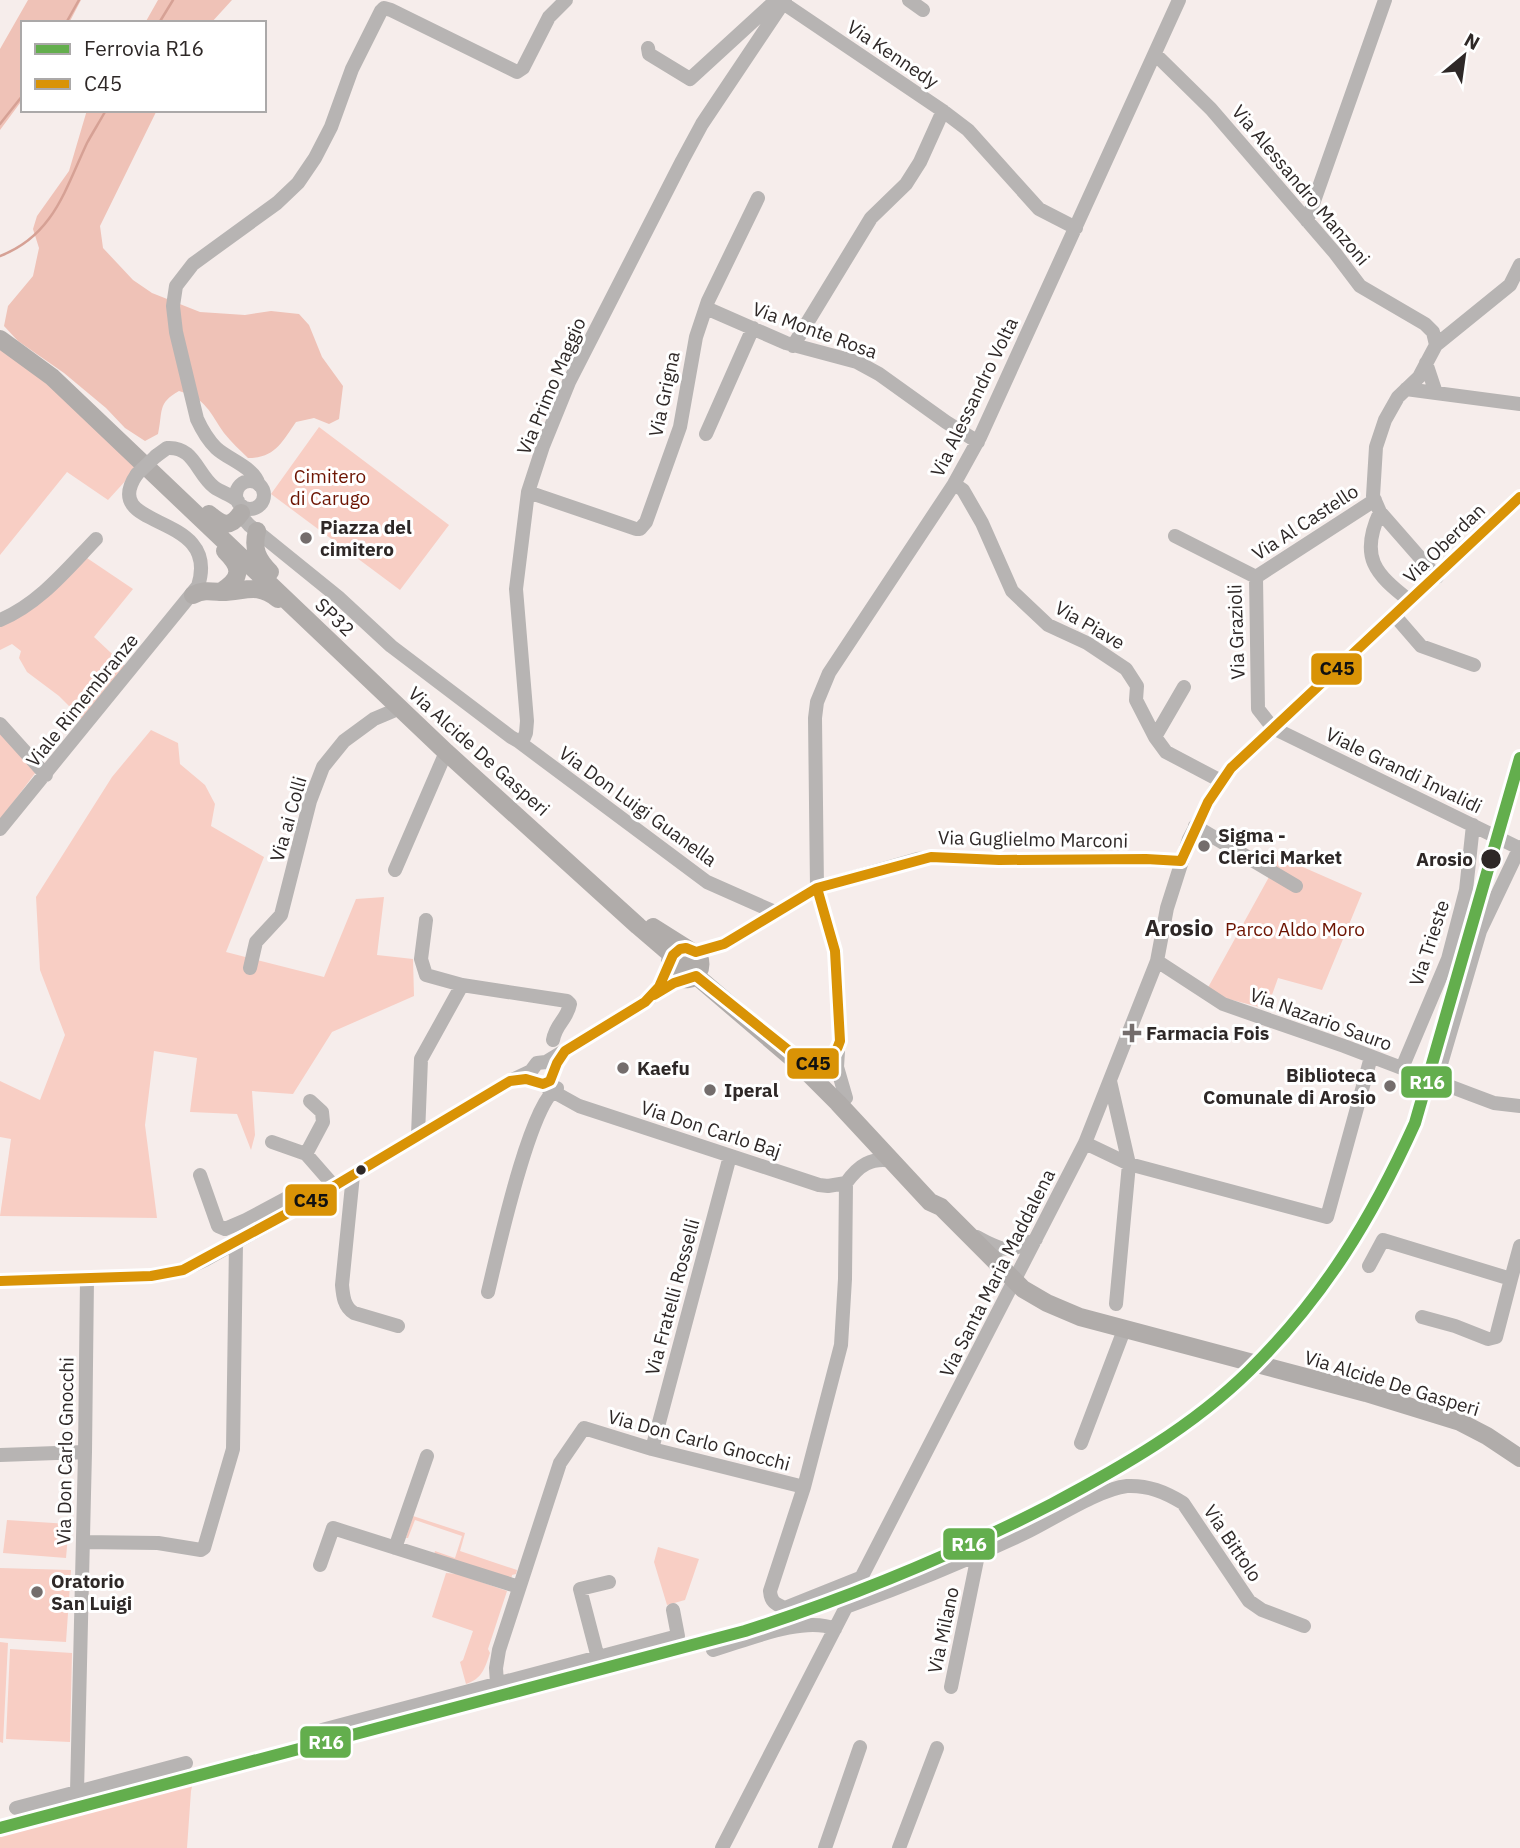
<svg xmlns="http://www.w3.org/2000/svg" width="1520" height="1848" font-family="'IBM Plex Sans',sans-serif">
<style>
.green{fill:#f8cec4}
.forest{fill:#efc2b7}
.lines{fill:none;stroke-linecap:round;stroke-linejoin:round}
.stream{stroke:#d6a195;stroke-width:2.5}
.minor{stroke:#b7b4b3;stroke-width:14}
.major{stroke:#b0acaa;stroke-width:18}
.minor-bridge{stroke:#b7b4b3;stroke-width:14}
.bus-1-casing{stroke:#fff;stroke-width:16}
.bus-1{stroke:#d99306;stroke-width:10}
.rail-1-casing{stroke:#fff;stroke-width:18}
.rail-1{stroke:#63ae4d;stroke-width:12}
.poi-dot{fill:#746d6c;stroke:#fff;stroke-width:2.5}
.stop-dot{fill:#2e2827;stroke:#fff;stroke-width:2.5}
.labels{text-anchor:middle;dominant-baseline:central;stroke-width:6;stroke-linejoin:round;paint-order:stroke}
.street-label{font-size:19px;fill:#2e2827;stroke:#fff}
.park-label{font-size:19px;fill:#6d1402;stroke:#fff}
.poi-label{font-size:19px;font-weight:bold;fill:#2e2827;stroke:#fff;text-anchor:start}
.stop-label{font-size:19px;font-weight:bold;fill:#2e2827;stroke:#fff;text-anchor:end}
.quarter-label{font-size:23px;font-weight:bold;fill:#2e2827;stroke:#fff}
.line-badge{stroke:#fff;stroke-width:2.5}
.badge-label{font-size:19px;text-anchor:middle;font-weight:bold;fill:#fff}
.pale-badge-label{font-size:19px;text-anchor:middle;font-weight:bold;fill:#111}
</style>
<rect width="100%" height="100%" fill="#f6edeb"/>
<path class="green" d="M0,349L44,377L138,467L108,500L67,472L0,555Z
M319,427L449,525L400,590L271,494Z
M84,556L133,589L94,637L125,666L83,720L59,696L27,672L19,658L21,651L12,644L0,650V625C38,609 59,589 84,556Z
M0,729L36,772L0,820Z
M151,730L178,743L180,764L205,785L215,804L211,826L264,857L226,952L324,977L356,899L384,897L377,955L413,959L414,996L332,1032L293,1094L252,1091L255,1135L251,1150L237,1114L190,1112L197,1058L154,1051L145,1125L157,1218L0,1216L11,1139L0,1137V1081L40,1100L65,1035L40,970L36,897L112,777Z
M1280,857L1362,893L1322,990L1278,978L1267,1009L1205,993Z
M413,1516L465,1533L460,1551L517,1570L516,1574L512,1575L511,1580L434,1555L435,1551L455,1558L462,1536L415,1520L408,1538H406Z
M7,1520L69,1524L66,1558L3,1553Z
M658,1547L699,1559L685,1600L667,1605L654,1562Z
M0,1568L71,1570L66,1642L0,1638Z
M446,1573L458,1574L507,1591L488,1649L490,1653C485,1668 482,1679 466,1684L460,1662L463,1660L473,1631L432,1617Z
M0,1642L8,1643L3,1743L0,1742Z
M10,1649L72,1653L70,1742L6,1739Z
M189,1770H196L191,1791L187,1848H0V1829Z"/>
<path class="forest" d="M28,0H81L69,23H23V99L0,130V49Z
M158,0H232L211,23H145Z
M87,110H157L100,226L103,248L133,280L152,293L200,312L245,315L271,311L299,314L309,325L322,357L343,386L339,419L329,424L314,418L296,422C282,442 275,458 248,458C240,450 231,442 224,433C210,413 206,398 179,391C157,403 163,412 158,434L145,441L125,428L106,408L64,373L18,341L4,326L8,306L33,276L39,248L33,229L37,216L69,171Z"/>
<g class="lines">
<path class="stream" d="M66,23L79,0
M159,23L173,0
M0,124L23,95
M0,256C53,236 65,190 87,143C93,132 100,121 106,110"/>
<path class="minor" d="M909,0L923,10
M648,48L649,54L690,79L773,3H783L943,111L968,130L1039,209L1076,228
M1155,54L1211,109L1335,253L1360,286L1425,324L1433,332L1436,345L1419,377L1398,397L1385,420L1376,447L1373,496L1380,512L1437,577
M1307,221L1385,0
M706,308L786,343L857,362L879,374L946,422L978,442
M1436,345L1510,285L1520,265
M793,346L871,218L906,184L920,162L943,111
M1406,389L1436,393L1426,363
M1436,393L1520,404
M706,434L753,328
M156,456L167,448C194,446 197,474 214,487C222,493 230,494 238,501
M236 495a14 14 0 1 1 28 0a14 14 0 1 1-28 0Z
M954,484L963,490L982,523L1012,591L1048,625L1087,643L1126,669L1137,686L1136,700L1155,737L1166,752L1221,781
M259,485C254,467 229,460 216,448C208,440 202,430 197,419L176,332L173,306L176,286L193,264L277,203L298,183L315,158L331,127L352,69L381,11L384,8L391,10L517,72L523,68L549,17L566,0
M528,492L636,529H640L646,522L680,427L696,337L708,301L758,198
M242,506V517L249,525L338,597L391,646L511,737L518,741L523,740L526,733L527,721L516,589L528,492L543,446L569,382L682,161L702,124L785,0
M1380,512C1359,557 1375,574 1410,601
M1175,536L1256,577L1258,709L1273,728L1519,848
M1256,577L1375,500
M1395,616L1421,646L1474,665
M0,620C39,604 67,569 96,539
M0,724L46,775
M1155,737L1184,687
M518,741L707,882L777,913
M1195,826L1296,886
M0,829L198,586C222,510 97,532 137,474
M395,870L446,752
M426,920L421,959L426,975L462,985
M696,952L724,944L817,888L918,859C946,855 975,860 1004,860C1063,860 1122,858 1181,861
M1157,961L1223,1004L1344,1046L1470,1094L1494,1103L1520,1106
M250,968L256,942L281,915L310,801L323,767L344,741L374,719L400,708
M838,1051L837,1067L846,1098
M813,1065C828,1064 837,1056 840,1041L835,951L817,888L815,718L817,702L829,673L954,484L980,437L1179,0
M1402,1068L1448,959L1466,890L1473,825
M531,1071L537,1063L546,1062L645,1002C657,992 670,983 685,979
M535,1081C549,1087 551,1079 554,1068C556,1062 561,1057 565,1052
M1110,1081L1129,1164L1116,1304
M1436,1081L1480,931L1520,847
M543,1084L552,1091L579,1106L819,1185L828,1186L846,1183
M418,1135L421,1059L462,985L567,1001L570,1004C567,1020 556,1023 553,1040
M272,1142L306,1154L334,1186
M1085,1143L1129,1164L1327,1217L1371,1057
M306,1154L323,1122L322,1112L310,1101
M200,1175L218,1226L225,1229L246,1220L289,1197H297L304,1204
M353,1175L342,1285C343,1296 344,1307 354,1313L398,1326
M977,1237C1004,1252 1008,1253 1036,1239
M1369,1266L1383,1240L1511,1279L1520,1246
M87,1278L85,1452L77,1792L186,1763
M0,1281L151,1276L183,1270L205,1260L301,1206L510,1081L531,1071
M488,1292C497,1255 529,1105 557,1088
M1422,1317L1455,1326L1488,1339L1496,1337L1511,1279
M1081,1443L1124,1330
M652,1449L730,1156
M0,1455L85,1452
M804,1487L841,1345L845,1279L846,1183C859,1165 871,1157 893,1161
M83,1542L158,1543L201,1550L204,1548L233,1449L236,1243
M395,1548L427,1456
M320,1565L333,1528L519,1587
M846,1607C907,1585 966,1561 1025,1533C1052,1520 1099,1489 1127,1486C1148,1485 1165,1492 1183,1503L1249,1601L1262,1610L1304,1626
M713,1650C745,1641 804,1615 835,1629
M598,1658L580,1589L609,1582
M497,1684L496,1668L499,1650L560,1463L584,1428L652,1449L804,1487L770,1591C771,1602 775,1604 785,1608L860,1578
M951,1687L978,1555
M322,1730L678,1636L673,1610
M16,1808L77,1792
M722,1848L1085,1143L1157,961L1167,908L1189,839L1215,790L1231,768L1520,497
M825,1848L860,1747
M899,1848L937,1748"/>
<path class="major" d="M0,339L52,377L446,752L638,926L799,1064L838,1103L930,1202L941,1207L1023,1289L1047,1303L1080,1317L1366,1393L1460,1422L1487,1436L1520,1458
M209,514C222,525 230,529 241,513
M257,531C252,549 258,560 270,572
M222,591C243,577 241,567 225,551
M193,595C203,590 209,591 220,592C243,593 256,581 278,599
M653,927L699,956C708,983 671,989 670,961L677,951L686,948"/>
<path class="minor-bridge" d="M137,474L156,456"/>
<defs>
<path id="bus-1" d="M1181,861L1208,802L1231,768L1520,497
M654,995L674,983L696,976L803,1062C822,1067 834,1060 840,1041L835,951L817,888
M0,1281L151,1276L183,1270L301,1206L510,1081L526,1079L543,1084L550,1081L557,1063L565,1051L645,1002L659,987L673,955L680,949L686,948L696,952L724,944L817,888L931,857L999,860L1146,859L1181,861"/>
</defs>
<use href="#bus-1" class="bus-1-casing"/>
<use href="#bus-1" class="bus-1"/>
<defs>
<path id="rail-1" d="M0,1828L745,1631C851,1597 953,1555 1052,1504C1122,1467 1192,1427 1249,1371C1324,1297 1372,1218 1415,1123L1520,758"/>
</defs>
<use href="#rail-1" class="rail-1-casing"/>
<use href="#rail-1" class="rail-1"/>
</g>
<g class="poi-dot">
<circle cx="306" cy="538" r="7"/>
<circle cx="1204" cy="846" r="7"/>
<path d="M1128.5 1022.5h7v7h7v7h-7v7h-7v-7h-7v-7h7z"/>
<circle cx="623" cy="1068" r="7"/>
<circle cx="1390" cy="1086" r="7"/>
<circle cx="710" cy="1090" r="7"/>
<circle cx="37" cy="1592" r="7"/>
</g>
<g class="stop-dot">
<circle cx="1491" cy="859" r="11"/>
<circle cx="361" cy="1170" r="6"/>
</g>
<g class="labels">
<g class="street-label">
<text transform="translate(893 54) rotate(34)">Via Kennedy</text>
<text transform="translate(1301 185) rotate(50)">Via Alessandro Manzoni</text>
<text transform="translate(815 330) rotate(20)">Via Monte Rosa</text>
<text transform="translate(551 386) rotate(-67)">Via Primo Maggio</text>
<text transform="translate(664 394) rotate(-78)">Via Grigna</text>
<text transform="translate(974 397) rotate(-64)">Via Alessandro Volta</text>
<text transform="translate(1305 522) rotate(-33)">Via Al Castello</text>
<text transform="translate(1444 543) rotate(-44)">Via Oberdan</text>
<text transform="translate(335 617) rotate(44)">SP32</text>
<text transform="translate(1090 625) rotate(30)">Via Piave</text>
<text transform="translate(1236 632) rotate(-92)">Via Grazioli</text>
<text transform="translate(82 700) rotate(-51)">Viale Rimembranze</text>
<text transform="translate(479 751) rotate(42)">Via Alcide De Gasperi</text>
<text transform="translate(1404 770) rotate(26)">Viale Grandi Invalidi</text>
<text transform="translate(638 806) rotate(36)">Via Don Luigi Guanella</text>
<text transform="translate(288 819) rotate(-74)">Via ai Colli</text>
<text transform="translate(1033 839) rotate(1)">Via Guglielmo Marconi</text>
<text transform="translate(1429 943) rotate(-72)">Via Trieste</text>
<text transform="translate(1321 1019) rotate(20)">Via Nazario Sauro</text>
<text transform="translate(711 1129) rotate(18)">Via Don Carlo Baj</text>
<text transform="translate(997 1273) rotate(-63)">Via Santa Maria Maddalena</text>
<text transform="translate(672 1297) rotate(-75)">Via Fratelli Rosselli</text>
<text transform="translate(1392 1383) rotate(17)">Via Alcide De Gasperi</text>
<text transform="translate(699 1440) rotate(15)">Via Don Carlo Gnocchi</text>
<text transform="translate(65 1451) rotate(-89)">Via Don Carlo Gnocchi</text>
<text transform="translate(1233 1543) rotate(56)">Via Bittolo</text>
<text transform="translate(943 1630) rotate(-78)">Via Milano</text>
</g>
<g class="park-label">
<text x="330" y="476">Cimitero<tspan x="330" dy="22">di Carugo</tspan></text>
<text x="1295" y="929">Parco Aldo Moro</text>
</g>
<g class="poi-label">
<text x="320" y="527">Piazza del<tspan x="320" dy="22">cimitero</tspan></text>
<text x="1218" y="835">Sigma -<tspan x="1218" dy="22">Clerici Market</tspan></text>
<text x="1146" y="1033">Farmacia Fois</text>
<text x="637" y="1068">Kaefu</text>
<text x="1376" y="1075" text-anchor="end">Biblioteca<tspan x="1376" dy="22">Comunale di Arosio</tspan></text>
<text x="724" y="1090">Iperal</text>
<text x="51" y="1581">Oratorio<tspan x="51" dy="22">San Luigi</tspan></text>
</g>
<g class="stop-label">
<text x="1473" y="859">Arosio</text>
</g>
<g class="quarter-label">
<text x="1179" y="927">Arosio</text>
</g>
</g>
<g class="line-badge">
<rect x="1310" y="652" width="53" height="34" rx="7" fill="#d99306"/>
<rect x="786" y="1047" width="54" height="33" rx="7" fill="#d99306"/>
<rect x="1400" y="1065" width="53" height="34" rx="7" fill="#63ae4d"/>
<rect x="284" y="1183" width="54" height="34" rx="7" fill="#d99306"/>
<rect x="942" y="1527" width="54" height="34" rx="7" fill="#63ae4d"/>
<rect x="299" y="1725" width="53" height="34" rx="7" fill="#63ae4d"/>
</g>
<g class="badge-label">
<text x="1427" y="1089">R16</text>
<text x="969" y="1551">R16</text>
<text x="326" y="1749">R16</text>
</g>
<g class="pale-badge-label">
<text x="1337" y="675">C45</text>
<text x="813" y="1070">C45</text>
<text x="311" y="1207">C45</text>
</g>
<rect x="21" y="21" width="245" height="91" fill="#ffffff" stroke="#aba9a9" stroke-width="2"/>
<rect x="35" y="44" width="35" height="10" fill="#63ae4d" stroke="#aba9a9" stroke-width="2"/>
<text x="84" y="56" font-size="21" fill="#2e2827">Ferrovia R16</text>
<rect x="35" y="79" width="35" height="10" fill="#d99306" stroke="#aba9a9" stroke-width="2"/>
<text x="84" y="91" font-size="21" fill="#2e2827">C45</text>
<g transform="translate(1464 56) rotate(29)" stroke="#ffffff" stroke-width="5" paint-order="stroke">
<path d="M0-5L12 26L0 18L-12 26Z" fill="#2e2827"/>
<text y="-10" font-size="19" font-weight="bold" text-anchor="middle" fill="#2e2827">N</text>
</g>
</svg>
